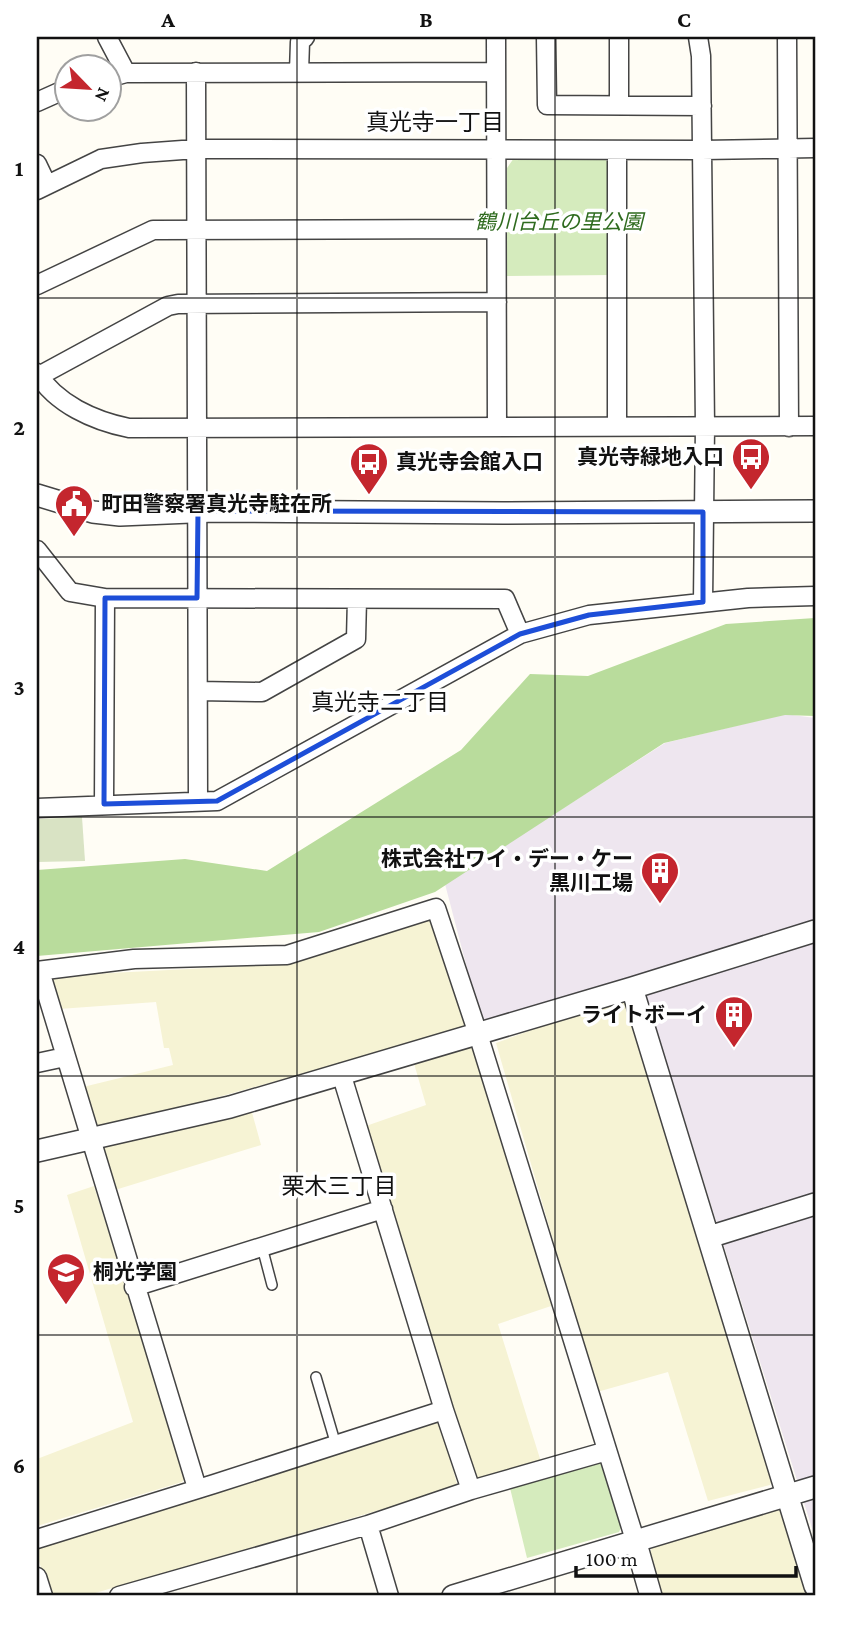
<svg xmlns="http://www.w3.org/2000/svg" width="852" height="1633" font-family="'Crimson Pro','Noto Sans JP',serif">
<style>
.industrial{fill:#eee6ef}
.farmland{fill:#f6f3d4}
.green{fill:#d5ebbd}
.forest{fill:#b9dc9c}
.cemetery{fill:#d9e3c4}
.lines{fill:none;stroke-linecap:round;stroke-linejoin:round}
.service-casing{stroke:#444;stroke-width:12}
.minor-casing{stroke:#444;stroke-width:21}
.tertiary-casing{stroke:#444;stroke-width:24}
.service{stroke:#fff;stroke-width:9}
.minor{stroke:#fff;stroke-width:18}
.tertiary{stroke:#fff;stroke-width:21}
.marked{fill:none;stroke:#1d4ed8;stroke-width:5;stroke-linejoin:round}
.grid{fill:none;stroke:#111;stroke-width:2;stroke-opacity:0.55}
.labels{text-anchor:middle;dominant-baseline:central;stroke-width:7;stroke-linejoin:round;paint-order:stroke}
.park-label{font-size:21px;font-style:italic;fill:#2f6b1f;stroke:#fff}
.poi-label{font-size:21px;font-weight:bold;fill:#111;stroke:#fff;text-anchor:end}
.neighbourhood-label{font-size:23px;fill:#111;stroke:#fff}
.neatline{fill:none;stroke:#111;stroke-width:2.5}
.grid-label{font-size:23px;text-anchor:middle;font-weight:bold;fill:#111}
</style>
<rect width="100%" height="100%" fill="#fffdf5"/>
<path class="industrial" d="M785,714L815,718V1538L639,974L485,1021L480,1018L445,884L665,743Z"/>
<path class="farmland" d="M427,920L433,921L467,1021L463,1029L100,1130L93,1125L83,1087L173,1065L169,1048H164L156,1002L59,1009L49,982L53,976L285,964Z
M622,997L628,999L774,1477L770,1485L708,1501L668,1372L597,1392L496,1043Z
M469,1044L473,1049L554,1305L498,1324L541,1462L478,1482L472,1476L366,1126L426,1105L413,1060Z
M251,1109L261,1145L115,1190L103,1151L107,1144Z
M94,1186L186,1477L182,1482L37,1526V1459L133,1422L67,1195Z
M433,1418L440,1422L457,1484L455,1488L85,1596H50L37,1555V1542Z
M777,1510L785,1512L811,1596H661L648,1557L652,1548Z"/>
<path class="green" d="M603,157L612,167V275L506,276L507,168L514,158Z
M597,1461L604,1464L623,1523L619,1532L527,1558L510,1488Z"/>
<path class="forest" d="M815,618V716L785,715L664,743L435,892L319,932L37,956V870L185,859L267,871L461,750L530,674L588,676L726,624Z"/>
<path class="cemetery" d="M82,817L85,861L37,862V819Z"/>
<g class="lines">
<defs>
<path id="service" d="M262,1247L272,1285
M316,1377L336,1445"/>
<path id="minor" d="M107,37L126,73
M496,37L497,426
M546,37L547,105L702,106
M698,37L701,56L705,426L703,602
M787,37L789,427
M196,72L198,801
M299,72L300,42L305,37
M108,78L126,73L496,72
M37,102L66,89
M619,105V37
M37,164L47,185
M37,190L101,159L142,153L196,149L702,150L815,148
M37,285L153,230L496,229
M37,373C56,404 94,421 129,428L815,426
M39,376L168,306L178,304L497,302
M617,426V150
M37,550L70,592L105,598L505,599L520,634
M198,691L262,692L356,639L357,599
M104,804L105,598
M37,808L217,801L520,634L589,615L748,598L815,596
M37,971L134,959L287,955L436,908L478,1034L635,1540
M40,971L197,1488
M37,1063L65,1057
M341,1073L444,1410L471,1490
M134,1287L383,1209
M368,1525L389,1596
M37,1539L214,1484L444,1410
M37,1577L43,1596
M119,1596L368,1525L471,1490L607,1451"/>
<path id="tertiary" d="M37,495L93,512L120,515L214,511L503,513L815,511
M632,988L815,1586
M37,1151L230,1107L632,988L815,931
M709,1237L815,1204
M635,1540L651,1596
M453,1596L815,1487"/>
</defs>
<use href="#service" class="service-casing"/>
<use href="#minor" class="minor-casing"/>
<use href="#tertiary" class="tertiary-casing"/>
<use href="#service" class="service"/>
<use href="#minor" class="minor"/>
<use href="#tertiary" class="tertiary"/>
</g>
<path class="marked" d="M198,511L703,512V602L589,615L520,634L217,801L104,804L105,598H197Z"/>
<path class="grid" d="M297,37V1596M555,37V1596M37,298H815M37,557H815M37,817H815M37,1076H815M37,1335H815"/>
<defs>
<symbol id="bus-pin" viewBox="-11 -11 22 30"><path d="M0 17L-7.5 6A9.5 9.5 0 1 1 7.5 6Z" fill="#c4262e" stroke="#fff"/><path d="M-5-6H5V4H4V6H2V4H-2V6H-4V4H-5ZM-3.5-4V0h7V-4ZM-3.5 1.2v1.5H-2V1.2ZM2 1.2v1.5H3.5V1.2Z" fill="#fff"/></symbol>
<symbol id="civic-pin" viewBox="-11 -11 22 30"><path d="M0 17L-7.5 6A9.5 9.5 0 1 1 7.5 6Z" fill="#c4262e" stroke="#fff"/><path d="M-.6-6.5H3V-4.5H.6V-3L4-1V1h2V6H-6V1h2V-1L-.6-3ZM-1.2 2.5V6h2.4V2.5Z" fill="#fff"/></symbol>
<symbol id="building-pin" viewBox="-11 -11 22 30"><path d="M0 17L-7.5 6A9.5 9.5 0 1 1 7.5 6Z" fill="#c4262e" stroke="#fff"/><path d="M-4-6H4V6H1V3H-1V6H-4ZM-2.5-4.3h1.7v1.8h-1.7ZM.8-4.3h1.7v1.8H.8ZM-2.5-1h1.7V.8h-1.7ZM.8-1h1.7V.8H.8Z" fill="#fff"/></symbol>
<symbol id="school-pin" viewBox="-11 -11 22 30"><path d="M0 17L-7.5 6A9.5 9.5 0 1 1 7.5 6Z" fill="#c4262e" stroke="#fff"/><path d="M0-5L7-2L0 1L-7-2ZM-4 1L0 2.5L4 1V4Q0 6-4 4Z" fill="#fff"/></symbol>
</defs>
<g fill-rule="evenodd">
<use href="#bus-pin" x="729" y="435" width="44" height="60"/>
<use href="#bus-pin" x="347" y="440" width="44" height="60"/>
<use href="#civic-pin" x="52" y="482" width="44" height="60"/>
<use href="#building-pin" x="638" y="849" width="44" height="60"/>
<use href="#building-pin" x="712" y="993" width="44" height="60"/>
<use href="#school-pin" x="44" y="1250" width="44" height="60"/>
</g>
<g class="labels">
<g class="park-label">
<text x="559" y="222">鶴川台丘の里公園</text>
</g>
<g class="poi-label">
<text x="724" y="457">真光寺緑地入口</text>
<text x="396" y="462" text-anchor="start">真光寺会館入口</text>
<text x="101" y="504" text-anchor="start">町田警察署真光寺駐在所</text>
<text x="633" y="859">株式会社ワイ・デー・ケー<tspan x="633" dy="24">黒川工場</tspan></text>
<text x="707" y="1015">ライトボーイ</text>
<text x="93" y="1272" text-anchor="start">桐光学園</text>
</g>
<g class="neighbourhood-label">
<text x="435" y="122">真光寺一丁目</text>
<text x="380" y="702">真光寺二丁目</text>
<text x="339" y="1186">栗木三丁目</text>
</g>
</g>
<rect width="852" height="1633" fill="none" stroke="#ffffff" stroke-width="77"/>
<g transform="translate(88 88) rotate(115)"><circle r="33" fill="#ffffff" stroke="#a0a0a0" stroke-width="2"/>
<path d="M0-5L12 26L0 18L-12 26Z" fill="#c4262e"/>
<text y="-10" font-size="19" font-weight="bold" text-anchor="middle" fill="#111111">N</text>
</g>
<path d="M576 1566v10h220v-10" fill="none" stroke="#111111" stroke-width="3.5"/>
<text x="586" y="1566" font-size="21" fill="#111111" stroke="#ffffff" stroke-width="5" paint-order="stroke">100 m</text>
<rect x="38" y="38" width="776" height="1556" class="neatline"/>
<g class="grid-label">
<text x="168" y="27">A</text>
<text x="426" y="27">B</text>
<text x="684" y="27">C</text>
<text x="19" y="176">1</text>
<text x="19" y="435">2</text>
<text x="19" y="695">3</text>
<text x="19" y="954">4</text>
<text x="19" y="1213">5</text>
<text x="19" y="1473">6</text>
</g>
</svg>
